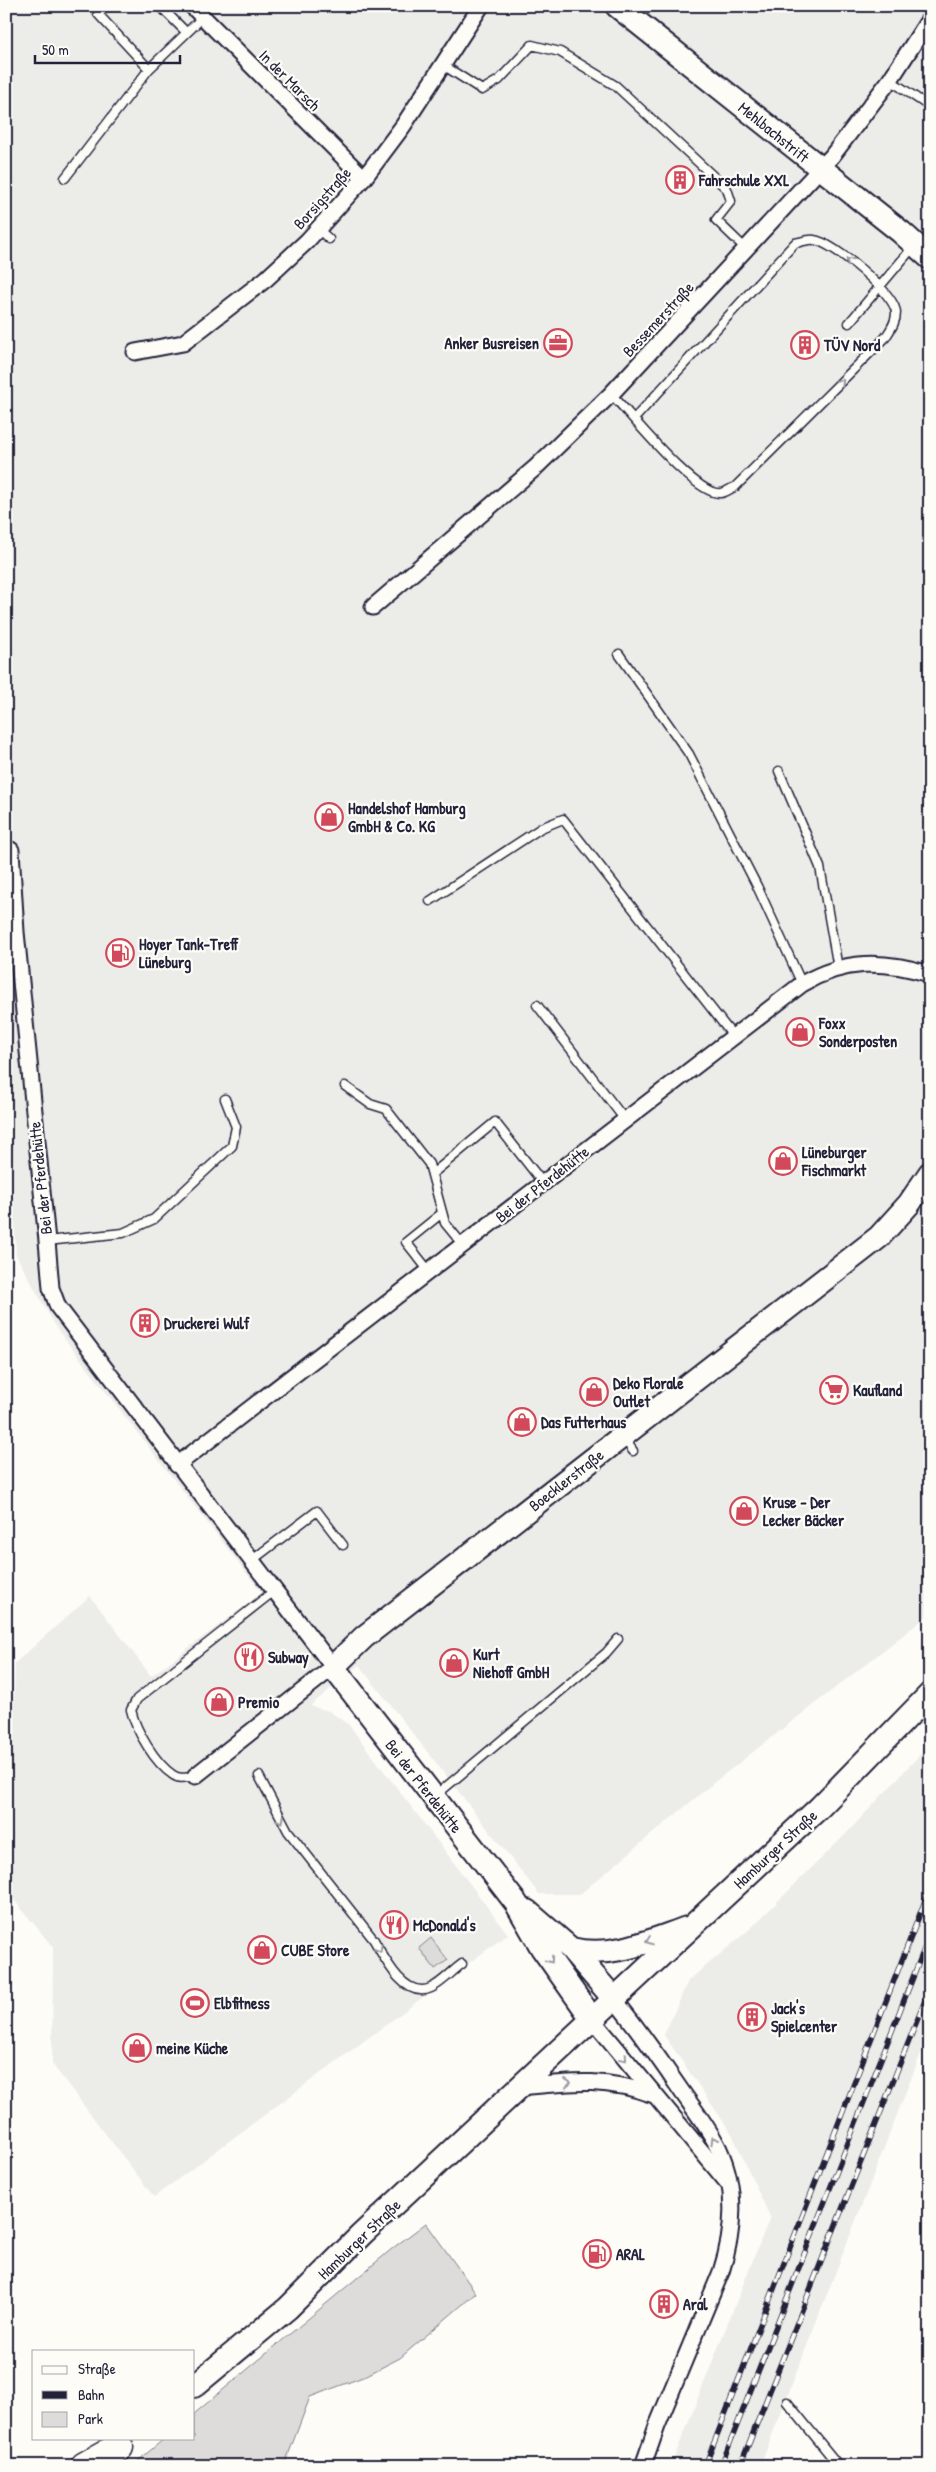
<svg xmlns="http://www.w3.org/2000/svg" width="936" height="2472" font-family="'Patrick Hand',sans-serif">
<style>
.built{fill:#ecece9}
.green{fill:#dddcdb;stroke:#807f8b}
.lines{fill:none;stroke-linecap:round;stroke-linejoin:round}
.lane-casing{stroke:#22223b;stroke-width:11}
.street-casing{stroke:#22223b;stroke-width:19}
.secondary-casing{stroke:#22223b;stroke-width:26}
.highway-casing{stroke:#22223b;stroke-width:31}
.lane{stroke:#fdfcf7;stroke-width:8}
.street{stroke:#fdfcf7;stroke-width:15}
.secondary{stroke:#fdfcf7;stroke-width:22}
.highway{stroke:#fdfcf7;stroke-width:28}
.rail-casing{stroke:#22223b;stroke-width:5.5}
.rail{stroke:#fdfcf7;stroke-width:4;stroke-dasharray:11;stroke-linecap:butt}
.oneway{stroke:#9a9aa2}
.labels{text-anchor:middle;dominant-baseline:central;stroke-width:4.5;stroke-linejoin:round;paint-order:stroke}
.street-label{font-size:16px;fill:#22223b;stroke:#fdfcf7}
.poi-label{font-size:16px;font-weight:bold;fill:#22223b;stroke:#fdfcf7;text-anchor:start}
</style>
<rect width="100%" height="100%" fill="#fdfcf7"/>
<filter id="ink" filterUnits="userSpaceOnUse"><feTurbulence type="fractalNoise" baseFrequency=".02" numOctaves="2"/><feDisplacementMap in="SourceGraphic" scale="10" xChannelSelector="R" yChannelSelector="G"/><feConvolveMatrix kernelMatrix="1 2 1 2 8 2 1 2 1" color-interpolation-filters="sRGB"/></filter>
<g filter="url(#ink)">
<path class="built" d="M6,6H930V1614L717,1780L580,1894H539L359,1665L310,1706L329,1711L349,1725L508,1934L154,2197L52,2064L53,1947L10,1895L15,1663L90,1596L151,1676L262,1593L57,1329L16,1255L6,1005Z
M930,1744V2030L760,2466H671L770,2217L732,2134L664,2035L688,1981L750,1929L845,1835Z"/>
<path class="green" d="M431,1938L448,1960L435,1969L419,1948Z
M426,2223L476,2293L400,2358L363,2377L310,2397L284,2466H132L165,2438H194V2414L393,2248Z"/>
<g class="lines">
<defs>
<path id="lane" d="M106,6L98,14L149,69L203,17
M160,6L186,32
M443,65L482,90L499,80L532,45L560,52L616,86L727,189L731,201L716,220L747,250
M890,80L927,105L930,101
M65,178L149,69
M318,229L329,239
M849,323L914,246
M611,394C630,413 696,497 721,493C725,493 731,488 735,487L885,338C890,330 896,323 896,313C896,294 833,242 814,240C809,239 801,242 795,243L634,419
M619,654L689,754L757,886L802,984
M779,771L820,867L838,968
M430,901L541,828L563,819L733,1036
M537,1005L625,1120
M345,1086L370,1104L386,1109L429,1164L445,1223L463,1245
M432,1174L495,1122L543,1183
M47,1241L123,1233L154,1219L232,1146L236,1127L225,1099
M429,1271L406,1242L442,1213
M624,1438L633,1451
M251,1561L317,1511L343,1545
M195,1776C187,1777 180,1780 173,1775C155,1763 136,1731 131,1710L137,1699L274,1591
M259,1776L288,1831L374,1940C384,1958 405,2000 431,1988C442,1983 452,1971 462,1964
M435,1796L606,1653L618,1639
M787,2402L839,2466"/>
<path id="street" d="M192,6L364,178
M135,352L183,343L266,279L307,241L364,178L403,126L481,6
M373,607L535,468L611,394L832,156L890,80L930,18
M11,850L16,932L47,1241L51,1288L58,1307L333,1667L195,1776
M177,1465L802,984C845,959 883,960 930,974
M615,2000C638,2029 659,2058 680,2089C693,2108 709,2128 719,2149C737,2188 734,2232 721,2272L657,2426L643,2466
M593,2020L727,2182
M520,2087C571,2082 604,2077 654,2095"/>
<path id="secondary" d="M617,6L901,232L930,258
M527,1911L571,1949L615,2000
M571,1949C611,1959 649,1941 687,1928
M593,2020L542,1948L516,1903L333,1667L364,1637L879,1237L909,1204L930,1173
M194,2386L288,2308L361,2235L820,1807L930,1694"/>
<path id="highway" d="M85,2466L119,2447"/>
</defs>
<use href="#lane" class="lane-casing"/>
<use href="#street" class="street-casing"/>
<use href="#secondary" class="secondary-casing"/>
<use href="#highway" class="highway-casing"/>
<use href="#lane" class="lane"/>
<use href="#street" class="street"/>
<use href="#secondary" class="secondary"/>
<use href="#highway" class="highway"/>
<defs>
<path id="rail" d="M705,2466L930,1888
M721,2466L930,1934
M740,2466L930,1988"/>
</defs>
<use href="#rail" class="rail-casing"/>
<use href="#rail" class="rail"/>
</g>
<defs><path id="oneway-chevron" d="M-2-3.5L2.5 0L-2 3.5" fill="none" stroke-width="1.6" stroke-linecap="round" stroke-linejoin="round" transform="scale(1.25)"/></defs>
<g class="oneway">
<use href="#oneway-chevron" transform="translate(849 261) rotate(-141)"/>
<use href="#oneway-chevron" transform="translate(841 382) rotate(-45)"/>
<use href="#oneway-chevron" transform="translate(281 1820) rotate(62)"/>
<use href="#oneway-chevron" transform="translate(649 1941) rotate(161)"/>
<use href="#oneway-chevron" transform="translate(379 1949) rotate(60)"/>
<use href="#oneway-chevron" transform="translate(550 1960) rotate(56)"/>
<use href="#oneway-chevron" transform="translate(624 2058) rotate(50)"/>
<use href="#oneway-chevron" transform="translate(568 2083) rotate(-5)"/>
<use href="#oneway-chevron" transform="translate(714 2140) rotate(-120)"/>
</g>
</g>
<defs>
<symbol id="building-ring" viewBox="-11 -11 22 22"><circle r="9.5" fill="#fdfcf7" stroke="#d1495b" stroke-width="1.5"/><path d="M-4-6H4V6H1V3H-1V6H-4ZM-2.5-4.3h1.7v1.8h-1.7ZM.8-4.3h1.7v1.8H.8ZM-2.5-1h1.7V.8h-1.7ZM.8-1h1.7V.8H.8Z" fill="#d1495b"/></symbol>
<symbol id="office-ring" viewBox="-11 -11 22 22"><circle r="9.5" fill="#fdfcf7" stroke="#d1495b" stroke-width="1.5"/><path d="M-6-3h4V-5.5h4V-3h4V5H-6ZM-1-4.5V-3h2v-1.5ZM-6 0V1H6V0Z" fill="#d1495b"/></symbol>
<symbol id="shop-ring" viewBox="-11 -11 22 22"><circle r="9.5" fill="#fdfcf7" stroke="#d1495b" stroke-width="1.5"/><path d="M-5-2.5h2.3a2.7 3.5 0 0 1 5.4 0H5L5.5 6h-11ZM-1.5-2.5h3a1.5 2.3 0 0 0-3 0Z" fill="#d1495b"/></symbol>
<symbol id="fuel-ring" viewBox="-11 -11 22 22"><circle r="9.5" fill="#fdfcf7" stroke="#d1495b" stroke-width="1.5"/><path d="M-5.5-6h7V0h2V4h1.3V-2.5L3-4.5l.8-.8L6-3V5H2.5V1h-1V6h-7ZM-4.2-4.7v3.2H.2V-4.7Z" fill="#d1495b"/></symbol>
<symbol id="supermarket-ring" viewBox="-11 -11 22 22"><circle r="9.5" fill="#fdfcf7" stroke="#d1495b" stroke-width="1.5"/><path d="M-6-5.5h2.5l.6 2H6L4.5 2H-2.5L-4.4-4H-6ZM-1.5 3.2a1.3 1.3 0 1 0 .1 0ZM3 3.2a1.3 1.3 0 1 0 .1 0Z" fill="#d1495b"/></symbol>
<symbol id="restaurant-ring" viewBox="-11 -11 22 22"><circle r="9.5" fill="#fdfcf7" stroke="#d1495b" stroke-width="1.5"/><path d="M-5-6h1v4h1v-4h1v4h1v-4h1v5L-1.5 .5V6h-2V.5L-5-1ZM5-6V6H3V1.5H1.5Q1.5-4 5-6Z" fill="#d1495b"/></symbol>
<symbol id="stadium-ring" viewBox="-11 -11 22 22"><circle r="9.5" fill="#fdfcf7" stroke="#d1495b" stroke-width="1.5"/><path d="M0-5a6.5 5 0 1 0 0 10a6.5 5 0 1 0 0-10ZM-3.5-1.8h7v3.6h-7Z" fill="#d1495b"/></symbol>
</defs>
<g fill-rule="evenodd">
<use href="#building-ring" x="664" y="164" width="32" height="32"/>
<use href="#office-ring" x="542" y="327" width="32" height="32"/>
<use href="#building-ring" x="789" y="329" width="32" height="32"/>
<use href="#shop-ring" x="313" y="801" width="32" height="32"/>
<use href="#fuel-ring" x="104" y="937" width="32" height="32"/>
<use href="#shop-ring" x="784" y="1016" width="32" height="32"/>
<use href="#shop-ring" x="767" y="1145" width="32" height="32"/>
<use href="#building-ring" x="129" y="1307" width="32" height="32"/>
<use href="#supermarket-ring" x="818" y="1374" width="32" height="32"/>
<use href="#shop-ring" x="578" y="1376" width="32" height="32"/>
<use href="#shop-ring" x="506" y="1406" width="32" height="32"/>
<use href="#shop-ring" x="728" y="1495" width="32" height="32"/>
<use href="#restaurant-ring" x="233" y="1641" width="32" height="32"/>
<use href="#shop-ring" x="438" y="1647" width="32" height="32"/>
<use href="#shop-ring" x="203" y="1686" width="32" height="32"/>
<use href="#restaurant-ring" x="378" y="1909" width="32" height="32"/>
<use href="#shop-ring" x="246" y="1934" width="32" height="32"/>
<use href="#stadium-ring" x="179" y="1987" width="32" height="32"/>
<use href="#building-ring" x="736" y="2001" width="32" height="32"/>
<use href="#shop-ring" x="121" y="2032" width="32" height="32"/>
<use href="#fuel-ring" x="581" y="2238" width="32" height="32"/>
<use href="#building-ring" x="648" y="2288" width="32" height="32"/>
</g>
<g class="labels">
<g class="street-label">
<text transform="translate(290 80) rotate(45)">In der Marsch</text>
<text transform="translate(774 132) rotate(39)">Mehlbachstrift</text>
<text transform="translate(322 198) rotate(-48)">Borsigstraße</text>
<text transform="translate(658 319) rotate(-47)">Bessemerstraße</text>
<text transform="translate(40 1178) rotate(-96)">Bei der Pferdehütte</text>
<text transform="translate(542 1184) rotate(-38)">Bei der Pferdehütte</text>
<text transform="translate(566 1480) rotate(-38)">Boecklerstraße</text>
<text transform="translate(424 1786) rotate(52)">Bei der Pferdehütte</text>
<text transform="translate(775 1849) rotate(-43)">Hamburger Straße</text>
<text transform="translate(359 2239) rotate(-44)">Hamburger Straße</text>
</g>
<g class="poi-label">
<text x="699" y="180">Fahrschule XXL</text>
<text x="539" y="343" text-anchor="end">Anker Busreisen</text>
<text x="824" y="345">TÜV Nord</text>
<text x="348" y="808">Handelshof Hamburg<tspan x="348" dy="18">GmbH &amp; Co. KG</tspan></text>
<text x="139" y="944">Hoyer Tank-Treff<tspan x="139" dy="18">Lüneburg</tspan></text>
<text x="819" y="1023">Foxx<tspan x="819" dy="18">Sonderposten</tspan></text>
<text x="802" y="1152">Lüneburger<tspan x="802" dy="18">Fischmarkt</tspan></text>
<text x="164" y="1323">Druckerei Wulf</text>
<text x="613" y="1383">Deko Florale<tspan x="613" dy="18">Outlet</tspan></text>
<text x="853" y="1390">Kaufland</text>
<text x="541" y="1422">Das Futterhaus</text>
<text x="763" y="1502">Kruse - Der<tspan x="763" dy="18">Lecker Bäcker</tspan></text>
<text x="473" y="1654">Kurt<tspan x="473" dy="18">Niehoff GmbH</tspan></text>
<text x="268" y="1657">Subway</text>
<text x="238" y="1702">Premio</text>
<text x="413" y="1925">McDonald's</text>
<text x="281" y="1950">CUBE Store</text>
<text x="214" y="2003">Elbfitness</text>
<text x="771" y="2008">Jack's<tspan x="771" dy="18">Spielcenter</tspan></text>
<text x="156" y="2048">meine Küche</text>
<text x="616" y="2254">ARAL</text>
<text x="683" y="2304">Aral</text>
</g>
</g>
<rect width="936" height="2472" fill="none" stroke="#fdfcf7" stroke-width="25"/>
<rect x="12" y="12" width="911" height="2447" fill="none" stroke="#22223b" stroke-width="2" filter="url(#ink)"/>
<rect x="32" y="2350" width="162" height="90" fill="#fdfcf7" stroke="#a5a5ac"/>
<rect x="42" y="2366" width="25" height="8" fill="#fdfcf7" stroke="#a5a5ac"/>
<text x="78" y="2374" font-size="15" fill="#22223b">Straße</text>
<rect x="42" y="2391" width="25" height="8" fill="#22223b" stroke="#a5a5ac"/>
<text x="78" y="2400" font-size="15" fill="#22223b">Bahn</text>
<rect x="42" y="2412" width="25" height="15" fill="#dddcdb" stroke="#a5a5ac"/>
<text x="78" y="2424" font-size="15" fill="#22223b">Park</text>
<path d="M35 55v8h145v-8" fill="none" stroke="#22223b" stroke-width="2.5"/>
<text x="42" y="55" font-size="15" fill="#22223b" stroke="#fdfcf7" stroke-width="4" paint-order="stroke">50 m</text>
</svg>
